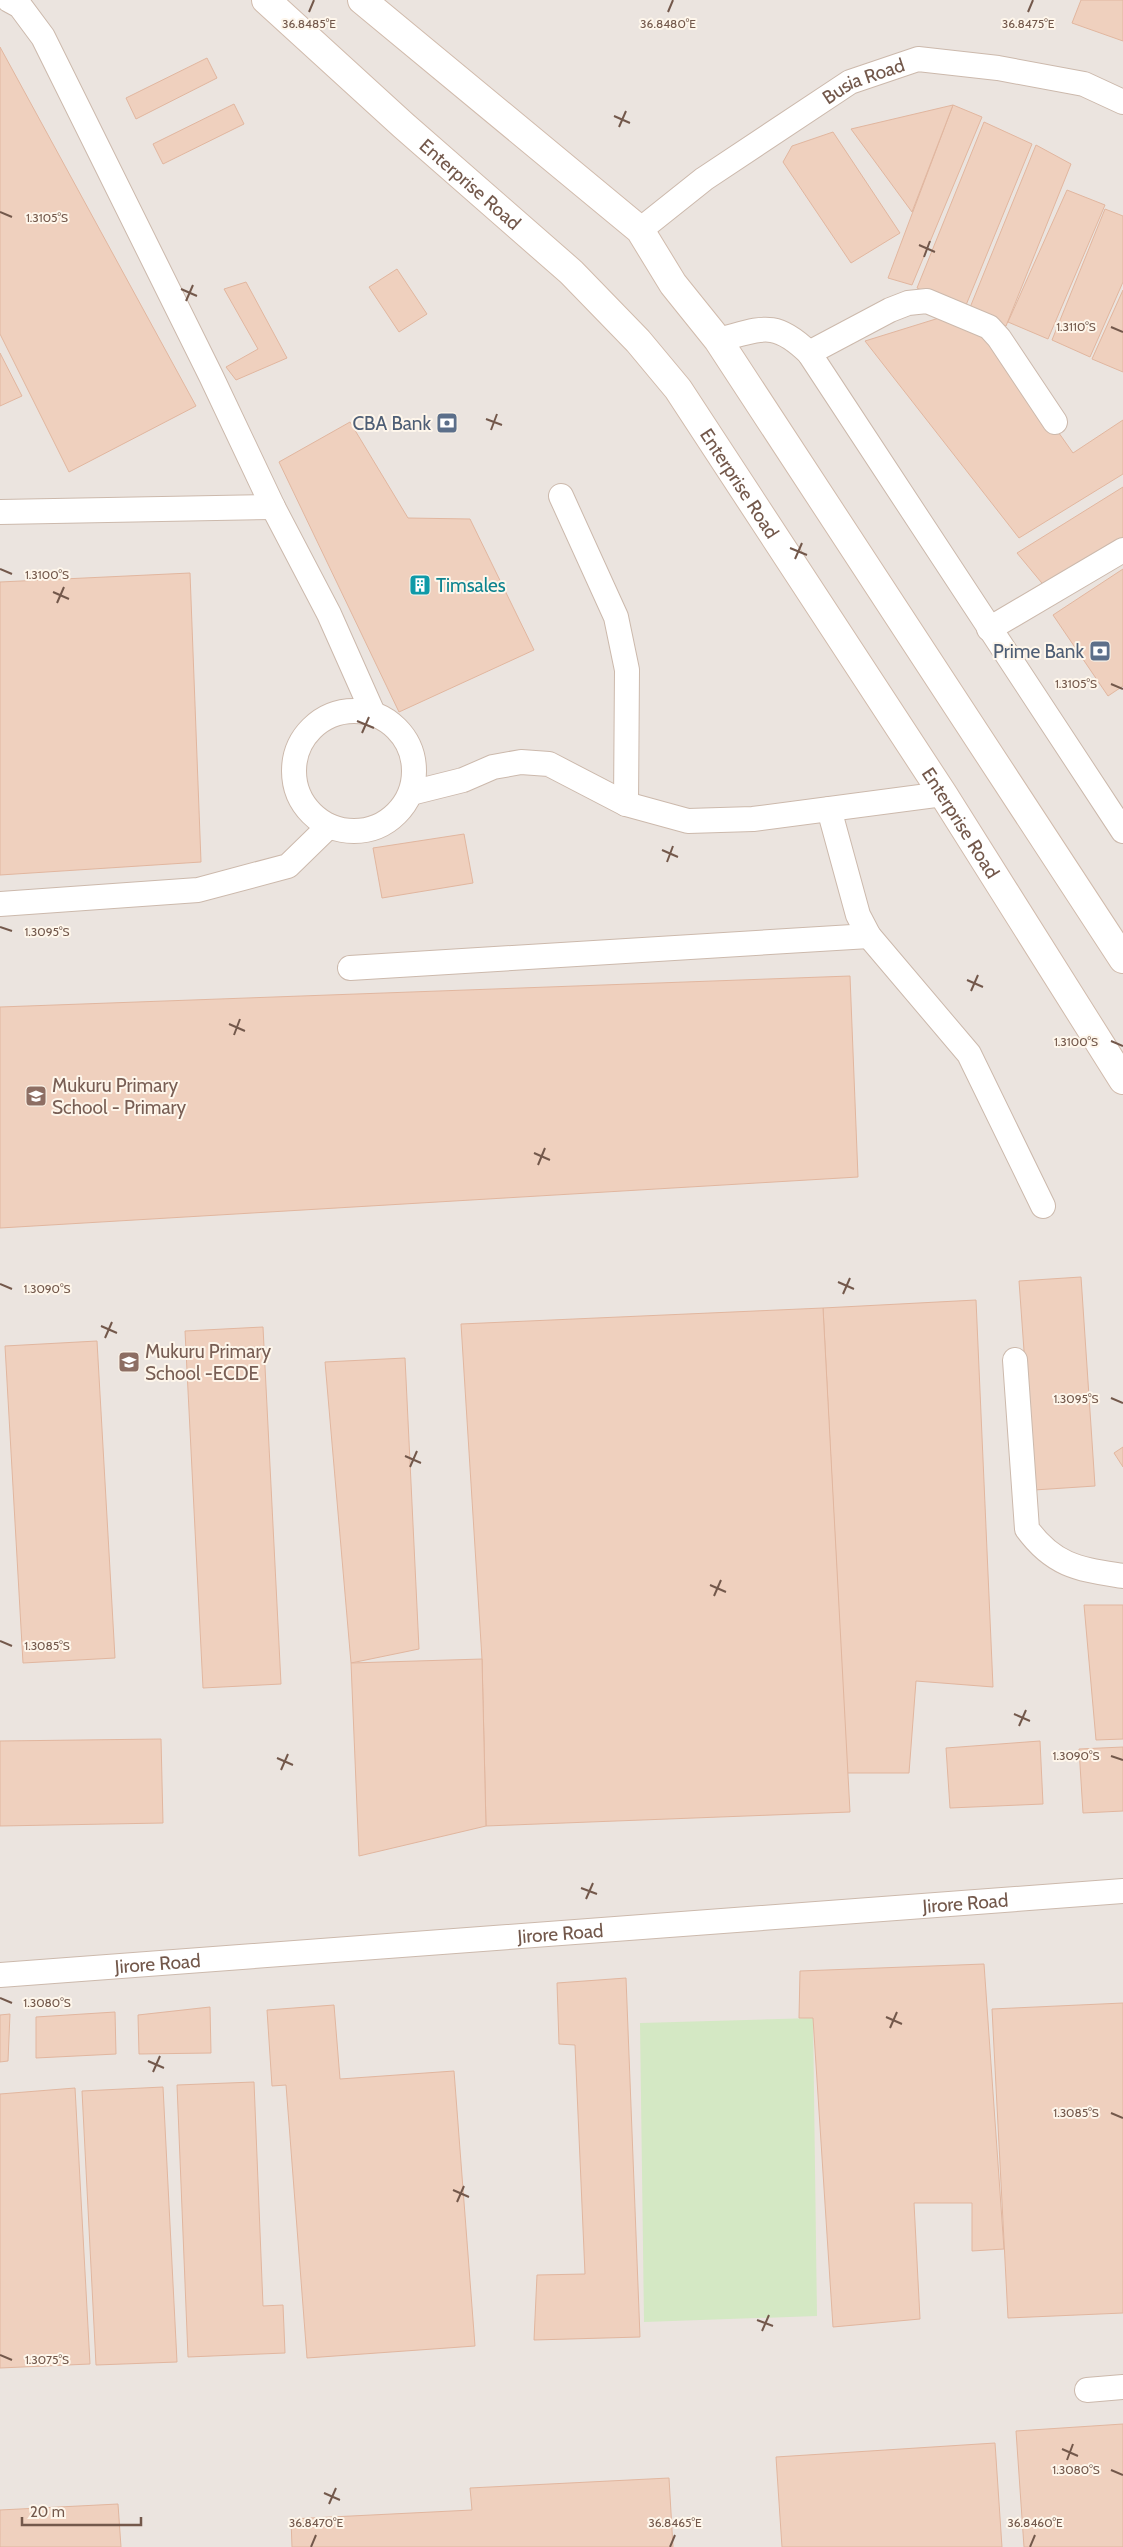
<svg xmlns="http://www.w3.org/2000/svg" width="1123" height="2547" font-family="Cabin,sans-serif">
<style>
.industrial{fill:#ebe4df}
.green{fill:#d4e8c4}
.building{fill:#efd0be;stroke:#e1b69f}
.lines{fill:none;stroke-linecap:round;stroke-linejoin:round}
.service-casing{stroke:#ccb9ac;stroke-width:26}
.secondary-casing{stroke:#d1bbac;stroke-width:30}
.service{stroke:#fff;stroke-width:24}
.secondary{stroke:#fff;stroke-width:28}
.ticks{fill:none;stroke:#73584b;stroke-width:2}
.labels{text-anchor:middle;stroke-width:4;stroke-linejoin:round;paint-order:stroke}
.street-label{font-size:19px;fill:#73584b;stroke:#fef6eb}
.service-label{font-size:19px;fill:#4e5e75;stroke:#fef6eb;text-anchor:end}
.culture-label{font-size:19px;fill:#0d838f;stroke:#fef6eb;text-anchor:start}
.education-label{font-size:19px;fill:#785e54;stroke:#fef6eb;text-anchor:start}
.ticks-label{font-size:12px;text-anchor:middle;fill:#73584b;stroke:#fef6eb;stroke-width:4;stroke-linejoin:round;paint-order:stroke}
</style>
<rect width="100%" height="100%" fill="#fbf2e5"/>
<rect class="industrial" x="0" y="0" width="1123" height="2547"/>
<path class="green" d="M813,2018L817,2316L644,2322L640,2023Z"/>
<g class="building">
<path d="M1081,0H1123V41L1072,23Z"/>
<path d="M0,47L196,406L69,472L0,334Z"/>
<path d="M207,58L217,78L136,119L126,98Z"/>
<path d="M234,104L244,124L163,164L153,144Z"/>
<path d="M953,105L982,117L912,285L888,278Z"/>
<path d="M953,105L912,212L851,129Z"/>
<path d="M984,122L1032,144L964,310L917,288Z"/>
<path d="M833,132L900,233L851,263L783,162L792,146Z"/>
<path d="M1036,145L1071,164L1006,326L969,310Z"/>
<path d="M1067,190L1105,205L1048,339L1008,322Z"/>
<path d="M1105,209L1123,216V282L1090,357L1052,340Z"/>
<path d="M397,269L427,314L399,332L369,287Z"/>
<path d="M246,282L287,358L236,380L226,367L258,349L224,289Z"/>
<path d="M1123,290V372L1092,359Z"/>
<path d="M939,318L987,331L1073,453L1123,420V474L1019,538L865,341Z"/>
<path d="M0,353L22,396L0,406Z"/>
<path d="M350,422L408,518L470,519L534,650L399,712L279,462Z"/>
<path d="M1123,487V541L1046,588L1017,553Z"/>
<path d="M1123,569V686L1108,696L1053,615Z"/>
<path d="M190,573L201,862L0,875V582Z"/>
<path d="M464,834L473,883L382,898L373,848Z"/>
<path d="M850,976L858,1177L0,1228V1007Z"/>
<path d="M1081,1277L1095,1486L1034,1490L1019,1281Z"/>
<path d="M976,1300L993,1687L916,1681L909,1773H847L823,1308Z"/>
<path d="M823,1308L850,1812L486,1826L482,1659L461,1324Z"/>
<path d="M263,1327L281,1684L203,1688L185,1331Z"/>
<path d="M97,1341L115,1658L23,1663L5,1346Z"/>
<path d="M405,1358L419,1649L351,1663L325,1362Z"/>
<path d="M1123,1447V1467L1114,1453Z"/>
<path d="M1084,1605H1123V1739L1096,1740Z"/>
<path d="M482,1659L486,1826L359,1856L351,1663Z"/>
<path d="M161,1739L163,1823L0,1826V1741Z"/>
<path d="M1040,1741L1043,1804L950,1808L946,1748Z"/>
<path d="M1123,1747V1811L1083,1813L1079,1749Z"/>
<path d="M984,1964L1004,2249L972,2251V2203H914L920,2319L833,2327L813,2018H799L800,1971Z"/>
<path d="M626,1978L640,2337L534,2340L537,2275L585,2274L575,2045L559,2044L557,1983Z"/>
<path d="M1123,2003V2313L1008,2318L992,2009Z"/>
<path d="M334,2005L340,2079L454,2071L475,2346L307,2358L286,2085L272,2086L267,2010Z"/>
<path d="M210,2007L211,2053L139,2054L138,2015Z"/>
<path d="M115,2012L116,2054L36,2058V2017Z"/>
<path d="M10,2014L8,2061L0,2062V2015Z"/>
<path d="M254,2082L263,2306L283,2305L285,2353L188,2357L177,2085Z"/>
<path d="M163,2087L177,2362L96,2365L82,2091Z"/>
<path d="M75,2088L90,2364L0,2368V2094Z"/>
<path d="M1123,2424V2547H1024L1016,2431Z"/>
<path d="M995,2443L1002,2547H782L776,2457Z"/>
<path d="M669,2478L673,2547H292L291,2519L472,2510L470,2488Z"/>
<path d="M118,2504L121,2547H0V2510Z"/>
</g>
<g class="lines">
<g class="service-casing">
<g id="service">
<path d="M9,0L20,6L43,37L211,376L273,507L329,614L373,713"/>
<path id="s1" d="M640,230L704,179L850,82L918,59L998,68L1084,84L1123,102"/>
<path d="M718,340C762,329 774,319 809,353L1123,831"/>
<path d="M809,353L890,310L908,303L927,301L989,327L999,338L1055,422"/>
<path d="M561,496L616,617L627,670L626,804"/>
<path d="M0,512L273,507"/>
<path d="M989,629L1123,550"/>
<circle cx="354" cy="771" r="60"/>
<path d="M411,793L463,780L493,767L521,762L549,764L626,804L688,821L753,819L943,794"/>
<path d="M829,809L858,915L869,936L969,1054L1043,1206"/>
<path d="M0,904L198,890L288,866L329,826"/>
<path d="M350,968L869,936"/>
<path d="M1015,1360L1027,1529C1055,1567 1080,1569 1123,1576"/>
<path id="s2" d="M0,1975L1123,1891"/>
<path d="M1087,2390L1123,2387"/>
</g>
</g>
<g class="secondary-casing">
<g id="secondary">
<path id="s3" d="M266,0L403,125L571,272L638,341L678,389L943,794L1123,1080"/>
<path d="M362,0L640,230L673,284L718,340L1123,959"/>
</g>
</g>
<use href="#service" class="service"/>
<use href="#secondary" class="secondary"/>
</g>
<path class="ticks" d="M309,12L314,0M668,12L673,0M1028,12L1033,0M614,116L630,123M619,127L626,111M0,212L12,217M919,245L935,252M924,257L930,241M181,289L197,296M186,301L193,285M1111,327L1123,332M486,419L502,425M491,430L497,414M790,548L807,555M795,559L802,543M0,569L12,574M53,592L69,599M57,603L64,587M1111,684L1123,689M357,721L374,728M362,733L369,717M662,850L678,857M667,862L673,846M0,927L12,931M967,980L983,987M971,991L978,975M229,1024L245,1031M234,1035L240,1019M1111,1041L1123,1046M534,1153L550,1160M538,1165L545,1148M838,1282L854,1289M0,1284L12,1289M843,1294L850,1278M101,1326L117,1333M105,1338L112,1322M1111,1398L1123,1403M405,1456L421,1463M410,1467L417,1451M710,1585L726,1592M714,1596L721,1580M0,1641L12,1646M1014,1714L1030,1721M1019,1726L1026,1710M1111,1756L1123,1760M277,1758L293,1765M281,1770L288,1754M581,1888L597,1894M586,1899L593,1883M0,1998L12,2003M886,2017L902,2024M890,2028L897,2012M148,2061L164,2068M153,2072L160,2056M1111,2113L1123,2118M453,2190L469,2197M457,2202L464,2186M757,2320L773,2326M762,2331L769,2315M0,2355L12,2360M1062,2449L1078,2456M1067,2460L1073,2444M1111,2470L1123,2475M324,2493L340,2500M329,2504L336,2488M311,2547L316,2535M670,2547L675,2535M1030,2547L1035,2535"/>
<defs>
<g id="bank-square" transform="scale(1.125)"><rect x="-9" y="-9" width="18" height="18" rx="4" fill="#5c6f8a" stroke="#fef6eb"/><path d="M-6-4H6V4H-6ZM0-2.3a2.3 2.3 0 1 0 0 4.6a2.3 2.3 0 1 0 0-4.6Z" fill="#fff"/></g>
<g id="building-square" transform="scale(1.125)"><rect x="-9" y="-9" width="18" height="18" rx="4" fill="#0f9aa8" stroke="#fef6eb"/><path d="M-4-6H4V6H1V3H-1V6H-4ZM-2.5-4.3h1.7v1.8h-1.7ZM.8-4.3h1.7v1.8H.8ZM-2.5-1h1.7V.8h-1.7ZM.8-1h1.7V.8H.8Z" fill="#fff"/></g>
<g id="school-square" transform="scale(1.125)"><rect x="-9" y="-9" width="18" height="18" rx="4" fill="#8d6e63" stroke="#fef6eb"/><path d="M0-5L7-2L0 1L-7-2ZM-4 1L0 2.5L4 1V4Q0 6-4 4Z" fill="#fff"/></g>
</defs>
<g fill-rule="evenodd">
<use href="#bank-square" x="447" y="423"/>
<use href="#building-square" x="420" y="585"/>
<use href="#bank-square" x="1100" y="651"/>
<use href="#school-square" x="36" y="1096"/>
<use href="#school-square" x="129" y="1362"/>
</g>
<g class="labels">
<g class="street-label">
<text dy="7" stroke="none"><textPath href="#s1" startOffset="270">Busia Road</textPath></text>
<text dy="7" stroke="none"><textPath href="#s3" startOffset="275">Enterprise Road</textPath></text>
<text dy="7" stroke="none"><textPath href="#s3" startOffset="680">Enterprise Road</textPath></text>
<text dy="7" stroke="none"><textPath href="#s3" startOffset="1085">Enterprise Road</textPath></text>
<text dy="7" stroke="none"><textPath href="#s2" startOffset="968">Jirore Road</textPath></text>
<text dy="7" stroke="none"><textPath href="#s2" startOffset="562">Jirore Road</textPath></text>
<text dy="7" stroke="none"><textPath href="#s2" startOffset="158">Jirore Road</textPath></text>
</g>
<g class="service-label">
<text x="431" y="430">CBA Bank</text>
<text x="1084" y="658">Prime Bank</text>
</g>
<g class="culture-label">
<text x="436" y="592">Timsales</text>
</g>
<g class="education-label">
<text x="52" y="1092">Mukuru Primary<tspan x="52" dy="22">School - Primary</tspan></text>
<text x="145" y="1358">Mukuru Primary<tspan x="145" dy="22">School -ECDE</tspan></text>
</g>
</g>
<g class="ticks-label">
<text x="309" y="28">36.8485°E</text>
<text x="668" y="28">36.8480°E</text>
<text x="1028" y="28">36.8475°E</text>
<text x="47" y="222">1.3105°S</text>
<text x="1076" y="331">1.3110°S</text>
<text x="47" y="579">1.3100°S</text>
<text x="1076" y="688">1.3105°S</text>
<text x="47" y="936">1.3095°S</text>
<text x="1076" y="1046">1.3100°S</text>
<text x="47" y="1293">1.3090°S</text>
<text x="1076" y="1403">1.3095°S</text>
<text x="47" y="1650">1.3085°S</text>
<text x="1076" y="1760">1.3090°S</text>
<text x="47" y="2007">1.3080°S</text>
<text x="1076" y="2117">1.3085°S</text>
<text x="47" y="2364">1.3075°S</text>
<text x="1076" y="2474">1.3080°S</text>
<text x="316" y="2527">36.8470°E</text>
<text x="675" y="2527">36.8465°E</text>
<text x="1035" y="2527">36.8460°E</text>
</g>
<path d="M22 2517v8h119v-8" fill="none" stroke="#73584b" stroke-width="2.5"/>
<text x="30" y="2517" font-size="15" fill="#73584b" stroke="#fef6eb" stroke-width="4" paint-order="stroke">20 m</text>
</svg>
